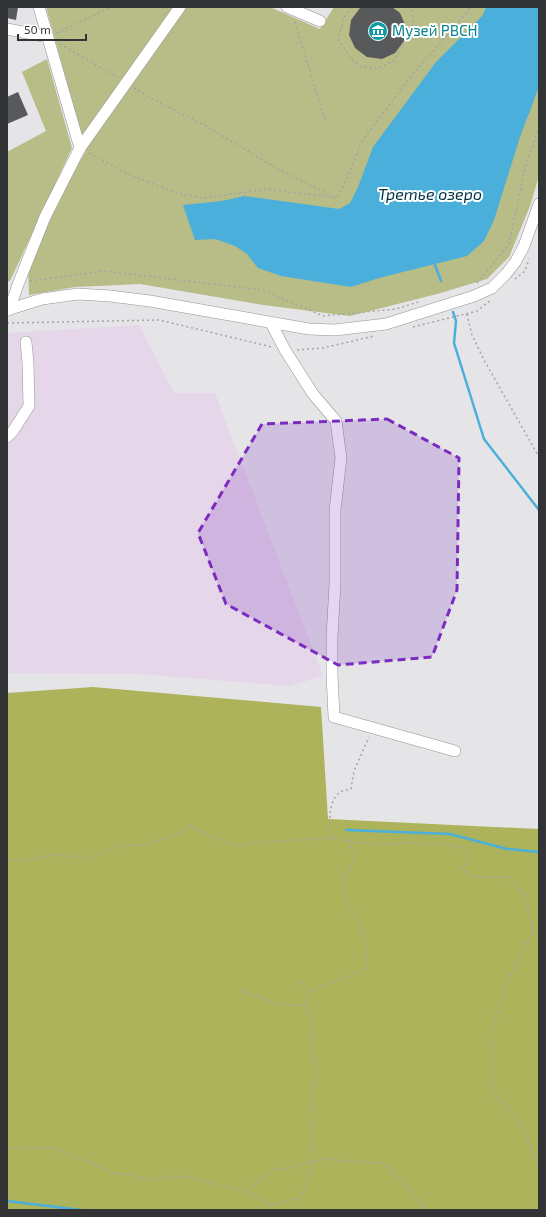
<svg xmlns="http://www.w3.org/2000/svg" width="546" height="1217" font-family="'Exo 2',sans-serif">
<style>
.industrial{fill:#e5d6e9}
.green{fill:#b8bc86}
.forest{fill:#adb35b}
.water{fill:#4bafdb}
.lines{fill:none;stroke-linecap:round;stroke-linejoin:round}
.stream{stroke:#4bafdb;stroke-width:2.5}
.building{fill:#58595b}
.minor-casing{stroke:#939496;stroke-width:12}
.path{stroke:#a3a4a6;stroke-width:1.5;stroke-dasharray:2 3;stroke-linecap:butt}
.minor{stroke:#fff;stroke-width:11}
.marked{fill:#7b2cbf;fill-opacity:0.2;stroke:#7b2cbf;stroke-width:3;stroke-dasharray:8 5;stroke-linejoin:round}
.labels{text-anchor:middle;stroke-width:4;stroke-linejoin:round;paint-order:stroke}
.culture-label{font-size:15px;fill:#0d838f;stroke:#fff;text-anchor:start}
.water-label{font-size:16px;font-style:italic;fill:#043244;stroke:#fff}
</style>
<rect width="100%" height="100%" fill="#e5e5e8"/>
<path class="industrial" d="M139,325L174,393H215L323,676L288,686L140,674L7,673V333Z"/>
<g class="green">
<path d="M46,7H270L320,29L334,7H539V176L530,206L509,257L487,279L437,294L350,316L263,305L140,284L75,287L29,295L28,267L72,174L86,151Z"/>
<path d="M47,59L72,148L10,281L7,282V152L46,131L22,72Z"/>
</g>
<path class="forest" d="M93,687L321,707L328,819L539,829V1210H7V693Z"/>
<path class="water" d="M486,7H539V87L520,137L494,220L484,241L467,256L379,278L351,287L281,276L258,268L247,254L235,246L215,239L195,240L183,205L222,201L244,196L339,209L350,203L358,187L373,147L436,62L483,15Z"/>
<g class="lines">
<g class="stream">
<path d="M435,265L441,281"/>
<path d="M453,312L456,321L454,343L484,439L539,510"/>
<path d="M346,830L450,834L507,849L539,852"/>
<path d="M7,1201L81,1210"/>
</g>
</g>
<g class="building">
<path d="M7,7H18L16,20L7,18Z"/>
<path d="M363,7H392L400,13L406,27L404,41L395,53L382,59L367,57L355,48L349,35L351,20L360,8Z"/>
<path d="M18,92L28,115L7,124V97Z"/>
</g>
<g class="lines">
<g class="minor-casing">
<g id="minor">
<path d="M287,7L320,21"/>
<path d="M7,29L48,37"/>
<path d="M80,148L180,7"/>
<path d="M7,310L42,299L78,294L110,296L150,301L309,329L335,330L386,324L474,296L492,288L506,274L516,261L524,246L539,204"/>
<path d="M9,310L19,282L45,217L80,148L39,7"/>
<path d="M271,323L285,350L313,394L336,421L341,458L335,510V584L332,637V674L334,717L455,751"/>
<path d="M7,437L13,431L29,406L28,363L26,342"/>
</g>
</g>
<g class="path">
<path d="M351,7C343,16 341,28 338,39L351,59L360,66L376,69L394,61L414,22L411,7"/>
<path d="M295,22L326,124"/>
<path d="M57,33L111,7"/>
<path d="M60,44L117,77"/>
<path d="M134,88L149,97L206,126L276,168L334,197"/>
<path d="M89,153L128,174L179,194L204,198L266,189L337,198L349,174L361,142L416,70L452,30L471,7"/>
<path d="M515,279L525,271L529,259"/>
<path d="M30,281L104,271L263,290L323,316L396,309L421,301"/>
<path d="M477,283L509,244L526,164L539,128"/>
<path d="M467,314L472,335L484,360L539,457"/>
<path d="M7,323L159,320L272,347"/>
<path d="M413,327L477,311L491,300"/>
<path d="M297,350L323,348L374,336"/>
<path d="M330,838C330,823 327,804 339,793C342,790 347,790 351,789L354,771L369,737"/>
<path d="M7,859L24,861L57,854L86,859L120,846L145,844L167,838L180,833L189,825L220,840L238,846L263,842L330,838L359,843L381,845L413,843L446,845L464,848L470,856L462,869L472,877H508L525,895L533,932L504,988L491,1036L494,1093L517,1119L539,1164"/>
<path d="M300,982L309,992"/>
<path d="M241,991L279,1004L306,1006"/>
<path d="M7,1148H55L71,1156L94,1164L113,1173L130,1175L151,1180L178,1176L191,1178L253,1194L271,1205L272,1210"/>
<path d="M245,1192L272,1170L294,1167L312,1161L313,1138L310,1110L312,1089L318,1076L313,1054L314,1031L306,1006L309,992C328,983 348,977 367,968V947L359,924L346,902L343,880L354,860L350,841"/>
<path d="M271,1205L300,1198L308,1182L312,1161L326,1159L385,1164L427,1210"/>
</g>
<use href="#minor" class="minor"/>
</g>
<path class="marked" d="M387,419L459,458L457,590L432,657L338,665L226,604L198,533L262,424Z"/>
<defs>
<g id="museum-disc" transform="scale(1)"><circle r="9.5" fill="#0f9aa8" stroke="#fff"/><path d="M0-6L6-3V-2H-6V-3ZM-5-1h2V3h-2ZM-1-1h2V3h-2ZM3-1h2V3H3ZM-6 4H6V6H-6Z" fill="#fff"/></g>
</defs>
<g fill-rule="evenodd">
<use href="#museum-disc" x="378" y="31"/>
</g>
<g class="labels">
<g class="culture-label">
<text x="392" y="36">Музей РВСН</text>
</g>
<g class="water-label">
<text x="430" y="200">Третье озеро</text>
</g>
</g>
<rect width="546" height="1217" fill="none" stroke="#323334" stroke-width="16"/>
<path d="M18 34v6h68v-6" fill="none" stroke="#323334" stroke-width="2"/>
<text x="24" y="34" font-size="12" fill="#323334" stroke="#ffffff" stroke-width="3" paint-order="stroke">50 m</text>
</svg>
